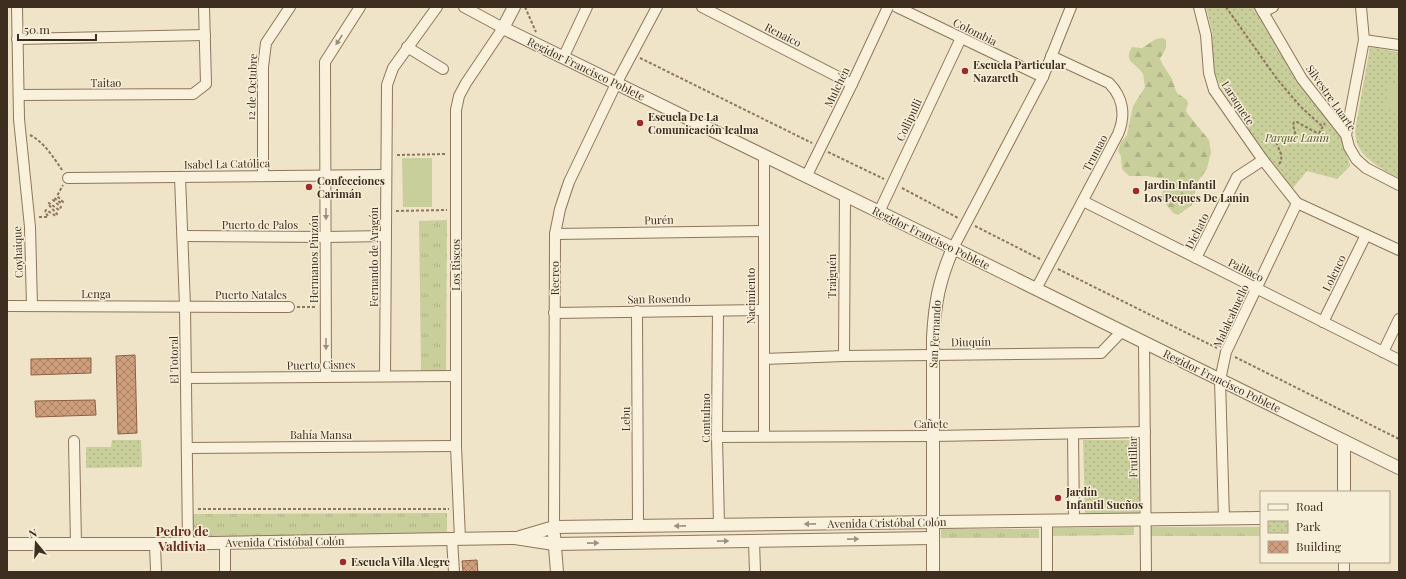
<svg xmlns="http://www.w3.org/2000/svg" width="1406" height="579" font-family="'Playfair Display',serif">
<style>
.grass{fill:url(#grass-tufts)}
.forest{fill:url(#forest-firs)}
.park{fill:url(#park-dots)}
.pitch{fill:#c9cf9b}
.building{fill:url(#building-cross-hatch);stroke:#8d5f41}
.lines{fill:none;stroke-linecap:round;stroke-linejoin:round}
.minor-casing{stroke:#8d765c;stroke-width:12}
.tertiary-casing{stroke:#8d765c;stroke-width:14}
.path{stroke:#8d765c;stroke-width:2;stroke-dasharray:3 2;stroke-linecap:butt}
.minor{stroke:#faf1dc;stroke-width:10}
.tertiary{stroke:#faf1dc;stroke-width:12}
.oneway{fill:#9c907e}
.poi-dot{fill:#9e2a2b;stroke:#f7eed8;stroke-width:1.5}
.labels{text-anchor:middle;stroke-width:3;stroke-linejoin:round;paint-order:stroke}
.street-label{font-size:11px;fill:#3d2e20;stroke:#f7eed8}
.poi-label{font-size:11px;font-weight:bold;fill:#3d2e20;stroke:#f7eed8;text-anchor:start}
.park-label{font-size:11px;font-style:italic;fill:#4d5a26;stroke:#f7eed8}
.quarter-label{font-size:13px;font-weight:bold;fill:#6b2e1e;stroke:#f7eed8}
</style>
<defs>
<pattern id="grass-tufts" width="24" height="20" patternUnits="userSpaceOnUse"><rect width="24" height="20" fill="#c9cf9b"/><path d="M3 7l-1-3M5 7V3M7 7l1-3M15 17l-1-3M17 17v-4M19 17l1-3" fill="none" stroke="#aeb285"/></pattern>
<pattern id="forest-firs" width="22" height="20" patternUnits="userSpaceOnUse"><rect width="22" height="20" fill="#c9cf9b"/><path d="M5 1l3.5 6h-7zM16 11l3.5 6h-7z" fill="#aeb285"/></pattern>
<pattern id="park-dots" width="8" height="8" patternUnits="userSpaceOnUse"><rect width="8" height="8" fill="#c9cf9b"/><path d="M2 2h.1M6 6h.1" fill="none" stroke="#aeb285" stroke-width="1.8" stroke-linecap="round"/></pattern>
<pattern id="building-cross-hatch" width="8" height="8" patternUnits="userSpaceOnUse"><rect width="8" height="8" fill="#cf9f7d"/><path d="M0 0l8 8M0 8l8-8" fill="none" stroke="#a98266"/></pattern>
</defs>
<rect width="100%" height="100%" fill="#f0e4c8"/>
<g class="grass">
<path d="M447,220L446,373L421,372L419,221Z"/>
<path d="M447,513V536L191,539L192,514Z"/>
<path d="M1134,527V535L1051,536V528Z"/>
<rect x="1146" y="527" width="115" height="9"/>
<rect x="941" y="529" width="98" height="9"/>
</g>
<path class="forest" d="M1163,38L1166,40V48L1160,59L1163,65L1172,79L1177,93L1187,100L1188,104L1186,110L1187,113L1209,140L1211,152L1207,169L1198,181L1192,205L1178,215L1173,213L1165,203L1160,200L1166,181L1165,179L1147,176H1129L1122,169L1121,156L1118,151L1121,142L1127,135L1133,106L1145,87C1144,83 1144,78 1143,74C1138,64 1122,62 1132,47L1142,48L1156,39Z"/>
<g class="park">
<path d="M1206,7H1256L1300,85L1342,137L1350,166L1337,179L1307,171L1293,188L1267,157L1222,90L1215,73L1213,62L1212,32Z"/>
<path d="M1370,47L1399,52V178C1387,172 1366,161 1360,149C1356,144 1356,137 1355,131Z"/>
<path d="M112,440H141L142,467L86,468V447H111Z"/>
<path d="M1083,440H1138L1139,513L1085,515Z"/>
</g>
<g class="pitch">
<path d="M1389,84L1399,86V111L1385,109Z"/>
<path d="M402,158H432V207H403Z"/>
</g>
<g class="building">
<path d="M135,355L137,433L118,434L116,356Z"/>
<path d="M91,358V373L31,375V359Z"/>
<path d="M95,400L96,415L36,417L35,401Z"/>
<path d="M477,560L478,572H463L462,561Z"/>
</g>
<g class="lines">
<g class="minor-casing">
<g id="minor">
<path d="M17,7L19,119L30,227L32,306"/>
<path d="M702,7L852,84"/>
<path d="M897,7L1043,77"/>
<path d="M1199,7L1206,35L1209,73L1214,90L1263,160L1297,203L1399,250"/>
<path d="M1260,7L1302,79L1346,135L1349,147L1356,159L1366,168L1399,185"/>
<path d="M1263,12L1273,7"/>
<path d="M17,39L205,35"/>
<path d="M1364,40L1399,45"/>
<path d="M407,47L443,69"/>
<path d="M563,58L587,7"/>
<path d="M19,95L193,94L206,84L204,7"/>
<path d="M1346,135L1364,40L1361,7"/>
<path d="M764,156V436"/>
<path d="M263,176V67L266,43L290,7"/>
<path d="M180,177L185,306L188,543"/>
<path d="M806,177L852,84L888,7"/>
<path d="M68,178L386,175"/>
<path d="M1083,201L1399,360"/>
<path d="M879,212L961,38"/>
<path d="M555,234L763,231"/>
<path d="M183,236L326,237L386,236"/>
<path d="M953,248L1043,77L1071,7"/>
<path d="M1196,258L1237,177L1263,160"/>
<path d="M1036,289L1118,134C1126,115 1123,97 1109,83L1051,56"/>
<path d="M7,306L289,307"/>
<path d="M637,311L638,526"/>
<path d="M718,311L717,437L719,525"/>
<path d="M554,313L763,310"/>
<path d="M1323,322L1366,235"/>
<path d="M1144,342L1146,572"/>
<path d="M1383,352L1399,319"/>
<path d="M844,356L845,195"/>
<path d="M764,359L844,356L1101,353L1122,331"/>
<path d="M385,376L387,85L393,68L437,7"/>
<path d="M326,377L325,62L360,7"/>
<path d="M186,378L456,376"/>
<path d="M1073,434L1074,521"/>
<path d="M717,437L932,436L1145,432"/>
<path d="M74,441L76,544"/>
<path d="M187,448L456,446"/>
<path d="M1224,519L1220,380L1226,352L1297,203"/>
<path d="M554,527L555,234L560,209L569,182L616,84L657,7"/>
<path d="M452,539L454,572"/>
<path d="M460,539L456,446V110L459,96L466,83L503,28L464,7"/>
<path d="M754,541L755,572"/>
<path d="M225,543V572"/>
<path d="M155,544L156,572"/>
<path d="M1047,572V521"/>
<path d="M1344,572V562"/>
</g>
</g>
<g class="tertiary-casing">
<g id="tertiary">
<path d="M514,7L503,28L953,248L1399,468"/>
<path d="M1344,441V492"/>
<path d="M554,535L557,572"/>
<path d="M520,537L554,527L1261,518"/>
<path d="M7,544H155L515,538L554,544L933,538"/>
<path d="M933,572V337C935,302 939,281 953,248"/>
</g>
</g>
<g class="path">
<path d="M525,7L536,32"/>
<path d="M1226,7L1277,79L1300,106L1323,127"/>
<path d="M640,58L812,143"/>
<path d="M30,135C44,142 54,158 62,170"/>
<path d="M828,152L884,179"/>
<path d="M397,155L446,154"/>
<path d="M1279,164C1285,157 1278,148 1275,140L1277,138L1295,141L1297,140L1293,125L1294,122H1297L1315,132L1319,133L1325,123"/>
<path d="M902,188L958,218"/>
<path d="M396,211L447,210"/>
<path d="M39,217H48V216L45,212L46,210L56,216L57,214L48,204L49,203L59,210L61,207L53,200L54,198L61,203L63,202L57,196L63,185"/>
<path d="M975,226L1040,259"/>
<path d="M1058,269L1217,348"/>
<path d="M297,307H317"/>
<path d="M1235,357L1399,439"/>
<path d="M198,509H449"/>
</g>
<use href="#minor" class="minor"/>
<use href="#tertiary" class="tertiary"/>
</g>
<defs><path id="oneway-solid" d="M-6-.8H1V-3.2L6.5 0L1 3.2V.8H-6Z"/></defs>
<g class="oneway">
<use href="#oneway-solid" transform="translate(339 40) rotate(123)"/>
<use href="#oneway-solid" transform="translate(326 214) rotate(90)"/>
<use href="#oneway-solid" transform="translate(326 344) rotate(90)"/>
<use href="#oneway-solid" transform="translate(810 524) rotate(179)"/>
<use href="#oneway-solid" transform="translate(680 526) rotate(179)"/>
<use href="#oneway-solid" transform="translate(853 539) rotate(-1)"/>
<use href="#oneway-solid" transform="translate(723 541) rotate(-1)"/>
<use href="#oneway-solid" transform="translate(593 543) rotate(-1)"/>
</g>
<g class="poi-dot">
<circle cx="965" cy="71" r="4"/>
<circle cx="640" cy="123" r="4"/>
<circle cx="309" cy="187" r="4"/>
<circle cx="1136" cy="191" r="4"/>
<circle cx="1058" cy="498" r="4"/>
<circle cx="343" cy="562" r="4"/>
</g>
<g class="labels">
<g class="street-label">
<text transform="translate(975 32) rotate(26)" y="4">Colombia</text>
<text transform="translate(783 35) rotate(27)" y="4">Renaico</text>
<text transform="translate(586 69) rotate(26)" y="4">Regidor Francisco Poblete</text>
<text x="106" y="87">Taitao</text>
<text transform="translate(252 87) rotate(-88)" y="4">12 de Octubre</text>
<text transform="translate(837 87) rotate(-64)" y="4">Mulchén</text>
<text transform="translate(1331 98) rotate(55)" y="4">Silvestre Luarte</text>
<text transform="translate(1238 103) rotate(57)" y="4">Laraquete</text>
<text transform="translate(909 120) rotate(-65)" y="4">Collipulli</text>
<text transform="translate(1095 153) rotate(-62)" y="4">Trumao</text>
<text transform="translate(227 164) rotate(-1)" y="4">Isabel La Católica</text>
<text transform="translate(659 220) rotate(-1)" y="4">Purén</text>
<text x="260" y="229">Puerto de Palos</text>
<text transform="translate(1197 231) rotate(-63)" y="4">Dichato</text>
<text transform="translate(931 238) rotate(26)" y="4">Regidor Francisco Poblete</text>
<text transform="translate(18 252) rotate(-92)" y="4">Coyhaique</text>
<text transform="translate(374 257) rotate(-90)" y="4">Fernando de Aragón</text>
<text transform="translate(314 259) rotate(-90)" y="4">Hermanos Pinzón</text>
<text transform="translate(456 265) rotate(-90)" y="4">Los Riscos</text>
<text transform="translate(1246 270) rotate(27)" y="4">Paillaco</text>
<text transform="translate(1334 273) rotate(-64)" y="4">Lolenco</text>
<text transform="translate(832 276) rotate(-90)" y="4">Traiguén</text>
<text transform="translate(555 278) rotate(-90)" y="4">Recreo</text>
<text x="96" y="298">Lenga</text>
<text x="251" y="299">Puerto Natales</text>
<text transform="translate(751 296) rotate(-90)" y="4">Nacimiento</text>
<text transform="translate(659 299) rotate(-1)" y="4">San Rosendo</text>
<text transform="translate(1231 316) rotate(-65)" y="4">Malalcahuello</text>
<text transform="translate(935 334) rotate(-87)" y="4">San Fernando</text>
<text transform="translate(971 342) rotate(-1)" y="4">Diuquín</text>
<text transform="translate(174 360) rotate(-91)" y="4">El Totoral</text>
<text transform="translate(321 365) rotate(-1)" y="4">Puerto Cisnes</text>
<text transform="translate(1222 381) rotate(26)" y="4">Regidor Francisco Poblete</text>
<text transform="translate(706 418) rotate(-90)" y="4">Contulmo</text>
<text transform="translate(626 419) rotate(-90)" y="4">Lebu</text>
<text x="931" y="428">Cañete</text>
<text x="321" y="439">Bahía Mansa</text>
<text transform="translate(1133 457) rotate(-91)" y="4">Frutillar</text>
<text transform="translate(887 523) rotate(-1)" y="4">Avenida Cristóbal Colón</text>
<text transform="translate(285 542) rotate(-1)" y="4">Avenida Cristóbal Colón</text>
</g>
<g class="poi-label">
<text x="973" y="69">Escuela Particular<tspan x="973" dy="13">Nazareth</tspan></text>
<text x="648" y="121">Escuela De La<tspan x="648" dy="13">Comunicación Icalma</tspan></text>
<text x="317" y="185">Confecciones<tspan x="317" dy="13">Carimán</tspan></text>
<text x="1144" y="189">Jardin Infantil<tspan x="1144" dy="13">Los Peques De Lanin</tspan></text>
<text x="1066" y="496">Jardín<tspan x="1066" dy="13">Infantil Sueños</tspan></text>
<text x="351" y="566">Escuela Villa Alegre</text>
</g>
<g class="park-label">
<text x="1297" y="142">Parque Lanín</text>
</g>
<g class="quarter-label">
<text x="182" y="536">Pedro de<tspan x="182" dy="15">Valdivia</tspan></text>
</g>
</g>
<rect width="1406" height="579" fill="none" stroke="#3d2e20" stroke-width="16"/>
<rect x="1260" y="491" width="130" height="72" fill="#f7eed8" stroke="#ada18e"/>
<rect x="1268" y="504" width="20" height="6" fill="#faf1dc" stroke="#ada18e"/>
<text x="1296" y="511" font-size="12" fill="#3d2e20">Road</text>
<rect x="1268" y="521" width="20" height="12" fill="url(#park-dots)" stroke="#ada18e"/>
<text x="1296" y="531" font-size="12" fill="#3d2e20">Park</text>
<rect x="1268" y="541" width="20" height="12" fill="url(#building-cross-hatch)" stroke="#ada18e"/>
<text x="1296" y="551" font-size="12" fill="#3d2e20">Building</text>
<g transform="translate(36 543) rotate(342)" stroke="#f7eed8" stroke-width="3" paint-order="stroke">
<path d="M0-3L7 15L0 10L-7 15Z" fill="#3d2e20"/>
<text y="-6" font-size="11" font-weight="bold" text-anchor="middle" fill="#3d2e20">N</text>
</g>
<path d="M18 34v6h78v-6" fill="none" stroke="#3d2e20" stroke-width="2"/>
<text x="24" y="34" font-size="12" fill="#3d2e20" stroke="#f7eed8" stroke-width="3" paint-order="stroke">50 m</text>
</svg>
